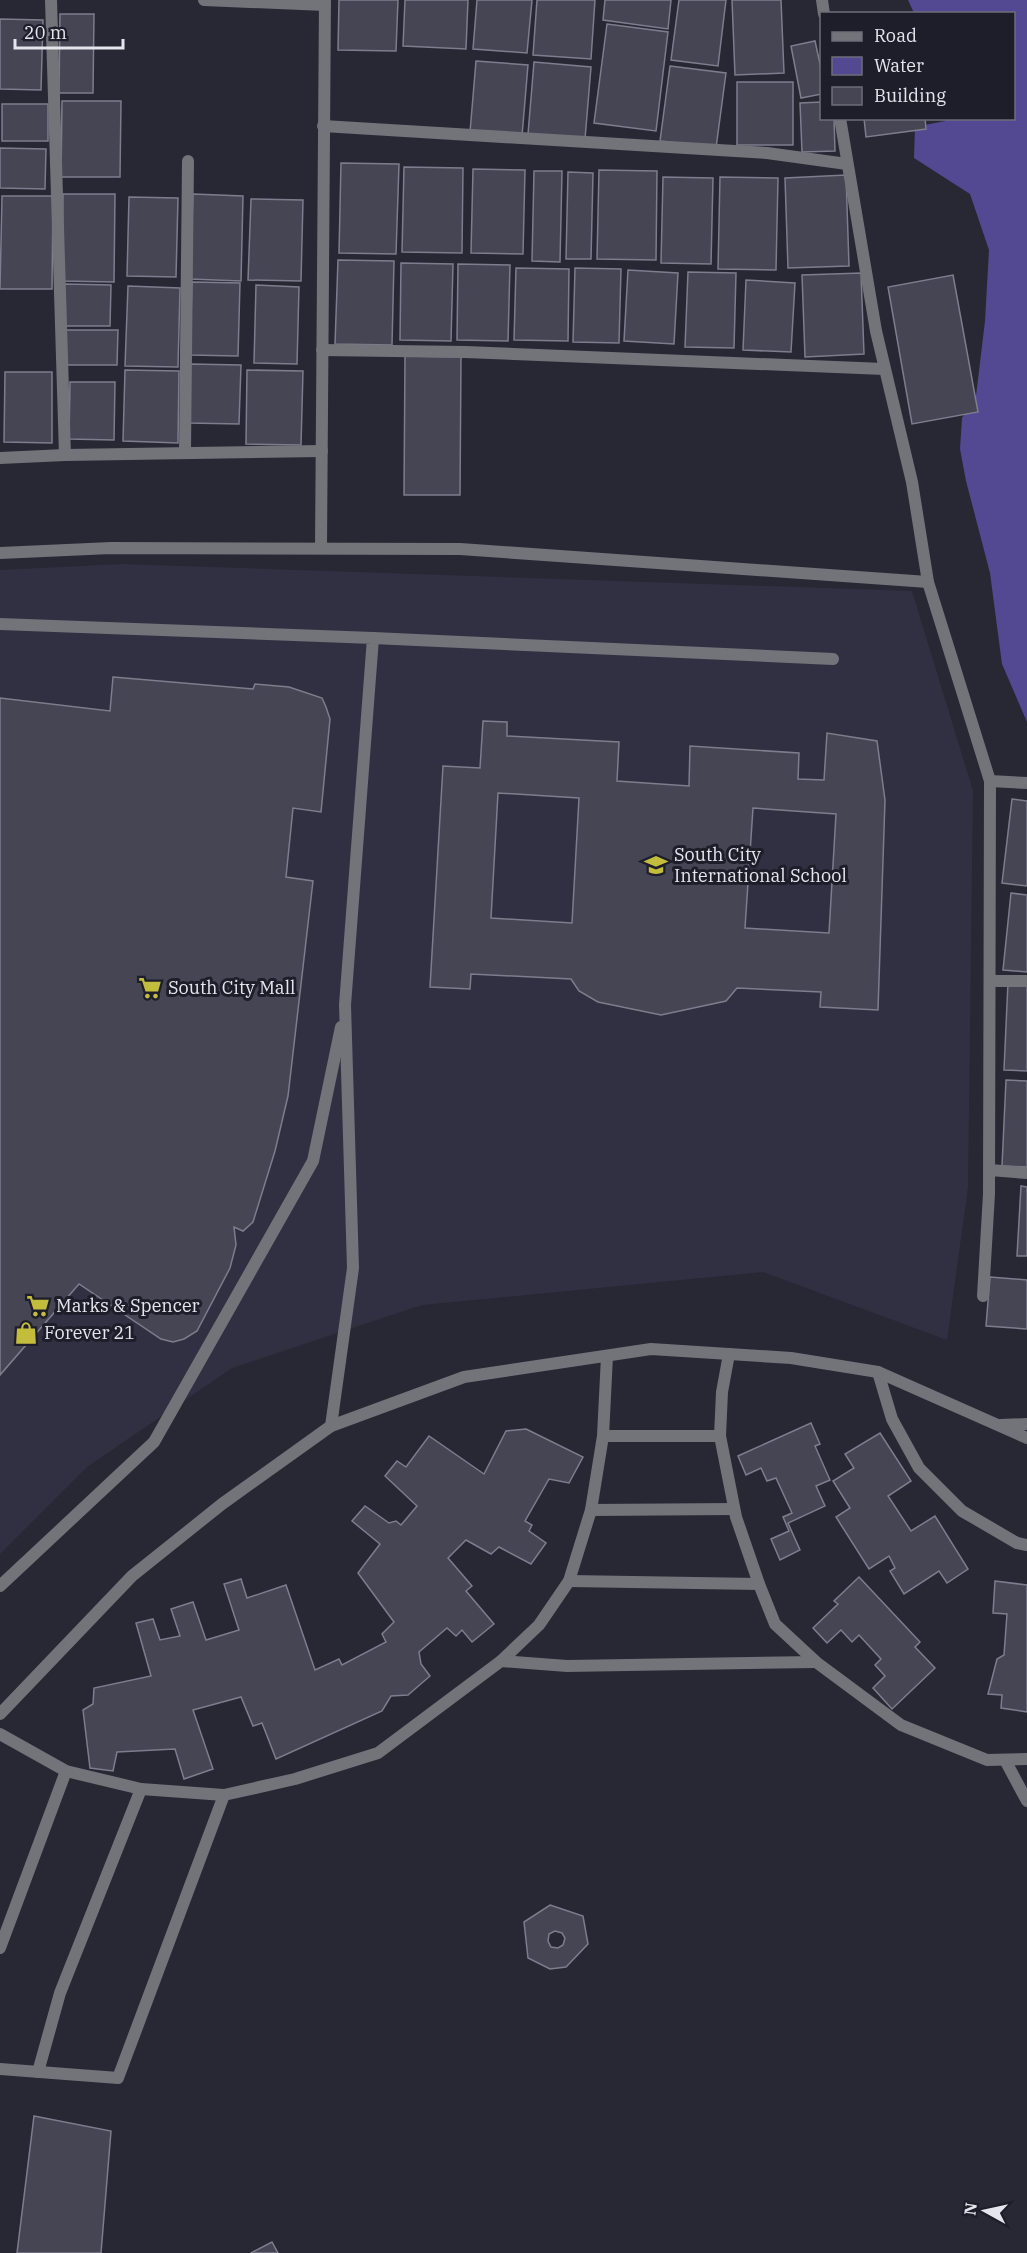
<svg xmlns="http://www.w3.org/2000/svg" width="1027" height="2253" font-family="'IBM Plex Serif',serif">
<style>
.built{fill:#313043}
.water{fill:#524992}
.building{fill:#454554;stroke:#7d7d8d;stroke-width:1.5;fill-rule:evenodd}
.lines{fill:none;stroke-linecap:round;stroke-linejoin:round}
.lane{stroke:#73737a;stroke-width:12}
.street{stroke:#73737a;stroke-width:12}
.labels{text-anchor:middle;stroke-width:6;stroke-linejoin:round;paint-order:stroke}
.poi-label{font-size:18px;fill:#e5e5ee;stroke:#1e1d2a;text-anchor:start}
</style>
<rect width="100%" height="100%" fill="#282734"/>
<path class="built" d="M122,564L912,591L973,791L968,1187L947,1340L763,1272L422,1305L232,1368L87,1467L0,1554V570Z"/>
<path class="water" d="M908,0H1027V722L1002,664L990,573L966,481L960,449L962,418L976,396L985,321L989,250L970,194L914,158L915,127L945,121L946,119L1014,118V14L914,13Z"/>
<g class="building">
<path d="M339,0H398L396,51L338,50Z"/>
<path d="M405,0H468L466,49L403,46Z"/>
<path d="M477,0H532L527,53L473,49Z"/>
<path d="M537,0H595L591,59L533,55Z"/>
<path d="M605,0H671L668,29L603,20Z"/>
<path d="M679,0H726L718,66L671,60Z"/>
<path d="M732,0H781L784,73L735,75Z"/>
<path d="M60,14H94L93,93H59Z"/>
<path d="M0,19L43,20L41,90L0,89Z"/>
<path d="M607,24L668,32L656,131L594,123Z"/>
<path d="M815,41L822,73V94L801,98L791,46Z"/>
<path d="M476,61L528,65L522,136L470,132Z"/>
<path d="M534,62L591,67L585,139L528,134Z"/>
<path d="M670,66L726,73L716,148L660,141Z"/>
<rect x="737" y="82" width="56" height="63"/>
<path d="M62,101H121L120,177H61Z"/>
<path d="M822,102V118H834L835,151L802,152L800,103Z"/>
<rect x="2" y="104" width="46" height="37"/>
<path d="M864,118H925L926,129L866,137Z"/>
<path d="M0,148L46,149L45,189L0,188Z"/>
<path d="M341,163L399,164L396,254L339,253Z"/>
<path d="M404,167L463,168L462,253L402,252Z"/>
<path d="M473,169L525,170L523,254L471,253Z"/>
<path d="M599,170L657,171L656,260L597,259Z"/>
<path d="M534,171H562L560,262L532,261Z"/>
<path d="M568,172L593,173L591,259H566Z"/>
<path d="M846,175L849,266L788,268L785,178Z"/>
<path d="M663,177L713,178L711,264L661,263Z"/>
<path d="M720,177L778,178L776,270L718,269Z"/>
<path d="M63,194H115L114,282L62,281Z"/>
<path d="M193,194L243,196L241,281L190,279Z"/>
<path d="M2,196H53L52,289H0Z"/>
<path d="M129,197L178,198L176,277L127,276Z"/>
<path d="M251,199L303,200L301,281L248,280Z"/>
<path d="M338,260L394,261L392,345L335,344Z"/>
<path d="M401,263L453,264L451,341L400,340Z"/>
<path d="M458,264L510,265L508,341L457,340Z"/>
<path d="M516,268L569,269L568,341L514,340Z"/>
<path d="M575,268L621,269L619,343L573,342Z"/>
<path d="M628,270L678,273L674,344L624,341Z"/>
<path d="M688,272L736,273L734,348L685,347Z"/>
<path d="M861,273L864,354L805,357L802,275Z"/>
<path d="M953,275L978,412L912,424L888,287Z"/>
<path d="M746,280L795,283L791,352L743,350Z"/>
<path d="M192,282L240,283L238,356L190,355Z"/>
<path d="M64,284L111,285L110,326H64Z"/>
<path d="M256,285L299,287L297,364L254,363Z"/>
<path d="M128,286L180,288L178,367L125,366Z"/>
<path d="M65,330H118L117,365H64Z"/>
<path d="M405,356L461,357L460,495H404Z"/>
<path d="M190,364L241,365L239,424L189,423Z"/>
<path d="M125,370L179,371L178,443L123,441Z"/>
<path d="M247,370L303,371L301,445L246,444Z"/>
<path d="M5,372H52V443L4,442Z"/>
<path d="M70,382H115L114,440L69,439Z"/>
<path d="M113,677L253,689L255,684L289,687L322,698L326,707L330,719L321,812L293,808L286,877L313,881L288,1096L275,1151L253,1222L243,1231L234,1227L236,1245L230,1268L197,1331L184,1339L173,1342L161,1339L79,1284L0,1375V698L110,711Z"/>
<path d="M483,721L507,722V736L619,742L617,781L689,786L690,746L799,753L798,779L824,780L827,733L877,741L885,800L878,1010L820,1007L821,992L737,988L726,1001L661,1015L598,1002L579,991L571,979L471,974L470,989L430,987L443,766L480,768ZM498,793L579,798L572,923L491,918ZM753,808L836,814L829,933L745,928Z"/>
<path d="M1012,799L1027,801V886L1002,883Z"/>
<path d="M1011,893L1027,895V972L1003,970Z"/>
<path d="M1008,982L1027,983V1071L1004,1070Z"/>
<path d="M1006,1080L1027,1081V1167L1002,1166Z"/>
<path d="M1021,1186L1027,1187V1256H1017Z"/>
<path d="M990,1277L1027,1280V1329L986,1326Z"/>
<path d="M811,1423L820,1444L815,1446L830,1480L816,1486L825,1506L788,1523L800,1550L780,1560L771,1539L789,1531L783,1517L792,1513L776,1478L767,1481L761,1468L746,1475L738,1456Z"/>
<path d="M526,1429L583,1457L569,1483L549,1479L525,1521L532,1525L529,1531L546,1543L531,1564L499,1547L491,1554L466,1540L448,1558L472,1586L466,1591L494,1624L472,1642L462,1630L456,1636L447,1628L419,1652L421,1664L430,1676L408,1695L391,1696L382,1711L276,1759L262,1723L253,1726L241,1697L193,1710L213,1769L184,1779L175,1749L117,1752L113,1771L90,1768L83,1710L93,1704L94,1688L151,1676L136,1623L153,1619L160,1640L180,1636L171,1609L193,1602L206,1640L239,1630L224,1584L241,1579L247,1598L286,1585L315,1670L339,1659L342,1665L386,1642L382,1634L394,1622L358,1573L380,1544L352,1521L365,1506L389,1523L396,1521L401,1525L417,1506L385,1476L397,1461L406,1467L429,1436L484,1474L506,1431Z"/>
<path d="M880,1433L911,1481L888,1496L911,1531L935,1516L968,1569L947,1583L939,1571L904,1594L890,1571L895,1568L889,1556L869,1569L836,1517L850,1508L833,1481L854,1468L845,1454Z"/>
<path d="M859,1577L920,1642L915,1647L935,1668L892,1709L873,1688L885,1676L875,1665L881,1659L859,1635L852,1642L841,1630L827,1643L813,1628L838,1604L834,1601Z"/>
<path d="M995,1581L1027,1585V1712L1001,1708L1002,1695L988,1694L997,1659L1004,1655L1007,1614L993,1613Z"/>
<path d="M550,1905L583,1916L588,1944L566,1967L550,1969L528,1958L524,1922ZM555,1931L562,1933L565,1938L563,1945L558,1948L551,1947L548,1941L549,1934Z"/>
<path d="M34,2116L111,2131L101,2253H17Z"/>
<path d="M272,2242L278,2253H251Z"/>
</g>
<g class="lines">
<g class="lane">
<path d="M0,624L373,638L345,1005L353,1268L331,1426"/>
<path d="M373,638L833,659"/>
<path d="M729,1354L722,1392L720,1436L736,1517L759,1584L775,1624L816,1662L901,1725L987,1760L1027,1759"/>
<path d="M878,1372L892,1419L919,1468L962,1511L1017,1543L1027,1545"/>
<path d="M1001,1425L1027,1424"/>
<path d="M603,1436H720"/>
<path d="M591,1510L734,1509"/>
<path d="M569,1581L759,1584"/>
<path d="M0,1586L154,1442L313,1161L341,1027"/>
<path d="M501,1661L539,1625L569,1581L591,1510L603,1436L607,1356"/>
<path d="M0,1714L132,1576L222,1504L331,1426L464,1377L651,1349L791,1358L878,1372L1027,1438"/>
<path d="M0,1734L66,1771L141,1789L224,1795L295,1779L378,1753L501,1661L567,1666L816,1662"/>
<path d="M1005,1760L1027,1801"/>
<path d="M0,1948L66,1771"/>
<path d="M0,2069L118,2078L224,1795"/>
<path d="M38,2072L60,1993L141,1789"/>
</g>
<g class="street">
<path d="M51,0L65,455"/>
<path d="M204,0L325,5"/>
<path d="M822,0L824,14"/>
<path d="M840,118L876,331L912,482L928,582L990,781L989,1194L983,1296"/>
<path d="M323,126L767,153L847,164"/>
<path d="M322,350L465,352L884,369"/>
<path d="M185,452L188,161"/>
<path d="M0,458L65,455L322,451"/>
<path d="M321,548L325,0"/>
<path d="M0,553L111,548L460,549L928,582"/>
<path d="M990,781L1027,783"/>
<path d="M991,981H1027"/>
<path d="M990,1170L1027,1173"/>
</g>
</g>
<defs>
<g id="school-bare" transform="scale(1.8)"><path d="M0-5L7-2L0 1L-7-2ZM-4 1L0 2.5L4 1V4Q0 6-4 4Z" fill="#c3bd3e" stroke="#1e1d2a" stroke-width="2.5" paint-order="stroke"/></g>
<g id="supermarket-bare" transform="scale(1.8)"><path d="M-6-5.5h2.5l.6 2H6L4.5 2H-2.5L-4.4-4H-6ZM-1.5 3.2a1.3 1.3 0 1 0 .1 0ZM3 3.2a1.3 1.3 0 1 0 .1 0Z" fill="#c3bd3e" stroke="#1e1d2a" stroke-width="2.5" paint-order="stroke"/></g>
<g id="shop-bare" transform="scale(1.8)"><path d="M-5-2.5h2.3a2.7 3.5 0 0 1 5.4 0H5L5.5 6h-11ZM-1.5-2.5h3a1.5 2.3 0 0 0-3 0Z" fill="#c3bd3e" stroke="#1e1d2a" stroke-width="2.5" paint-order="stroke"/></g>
</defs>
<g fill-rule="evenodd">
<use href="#school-bare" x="656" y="865"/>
<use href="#supermarket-bare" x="150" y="988"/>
<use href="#supermarket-bare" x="38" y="1306"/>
<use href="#shop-bare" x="26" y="1333"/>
</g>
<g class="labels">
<g class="poi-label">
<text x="674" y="861">South City<tspan x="674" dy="21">International School</tspan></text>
<text x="168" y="994">South City Mall</text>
<text x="56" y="1312">Marks &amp; Spencer</text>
<text x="44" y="1339">Forever 21</text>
</g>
</g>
<rect x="820" y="12" width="195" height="108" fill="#1e1d2a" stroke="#6e6d78" stroke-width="1.5"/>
<rect x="832" y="32" width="30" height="9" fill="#73737a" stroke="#6e6d78" stroke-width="1.5"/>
<text x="874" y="42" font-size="18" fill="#e5e5ee">Road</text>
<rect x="832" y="57" width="30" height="18" fill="#524992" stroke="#6e6d78" stroke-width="1.5"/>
<text x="874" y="72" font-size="18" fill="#e5e5ee">Water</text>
<rect x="832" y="87" width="30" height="18" fill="#454554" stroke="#6e6d78" stroke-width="1.5"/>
<text x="874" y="102" font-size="18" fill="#e5e5ee">Building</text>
<g transform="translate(985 2211) rotate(278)" stroke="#1e1d2a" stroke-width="4.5" paint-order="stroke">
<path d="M0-4.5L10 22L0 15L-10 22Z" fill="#e5e5ee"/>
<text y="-9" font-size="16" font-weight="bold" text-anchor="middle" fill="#e5e5ee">N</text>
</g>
<path d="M15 39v9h108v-9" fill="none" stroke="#e5e5ee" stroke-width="3"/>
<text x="24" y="39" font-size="18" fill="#e5e5ee" stroke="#1e1d2a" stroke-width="4.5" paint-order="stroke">20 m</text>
</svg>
